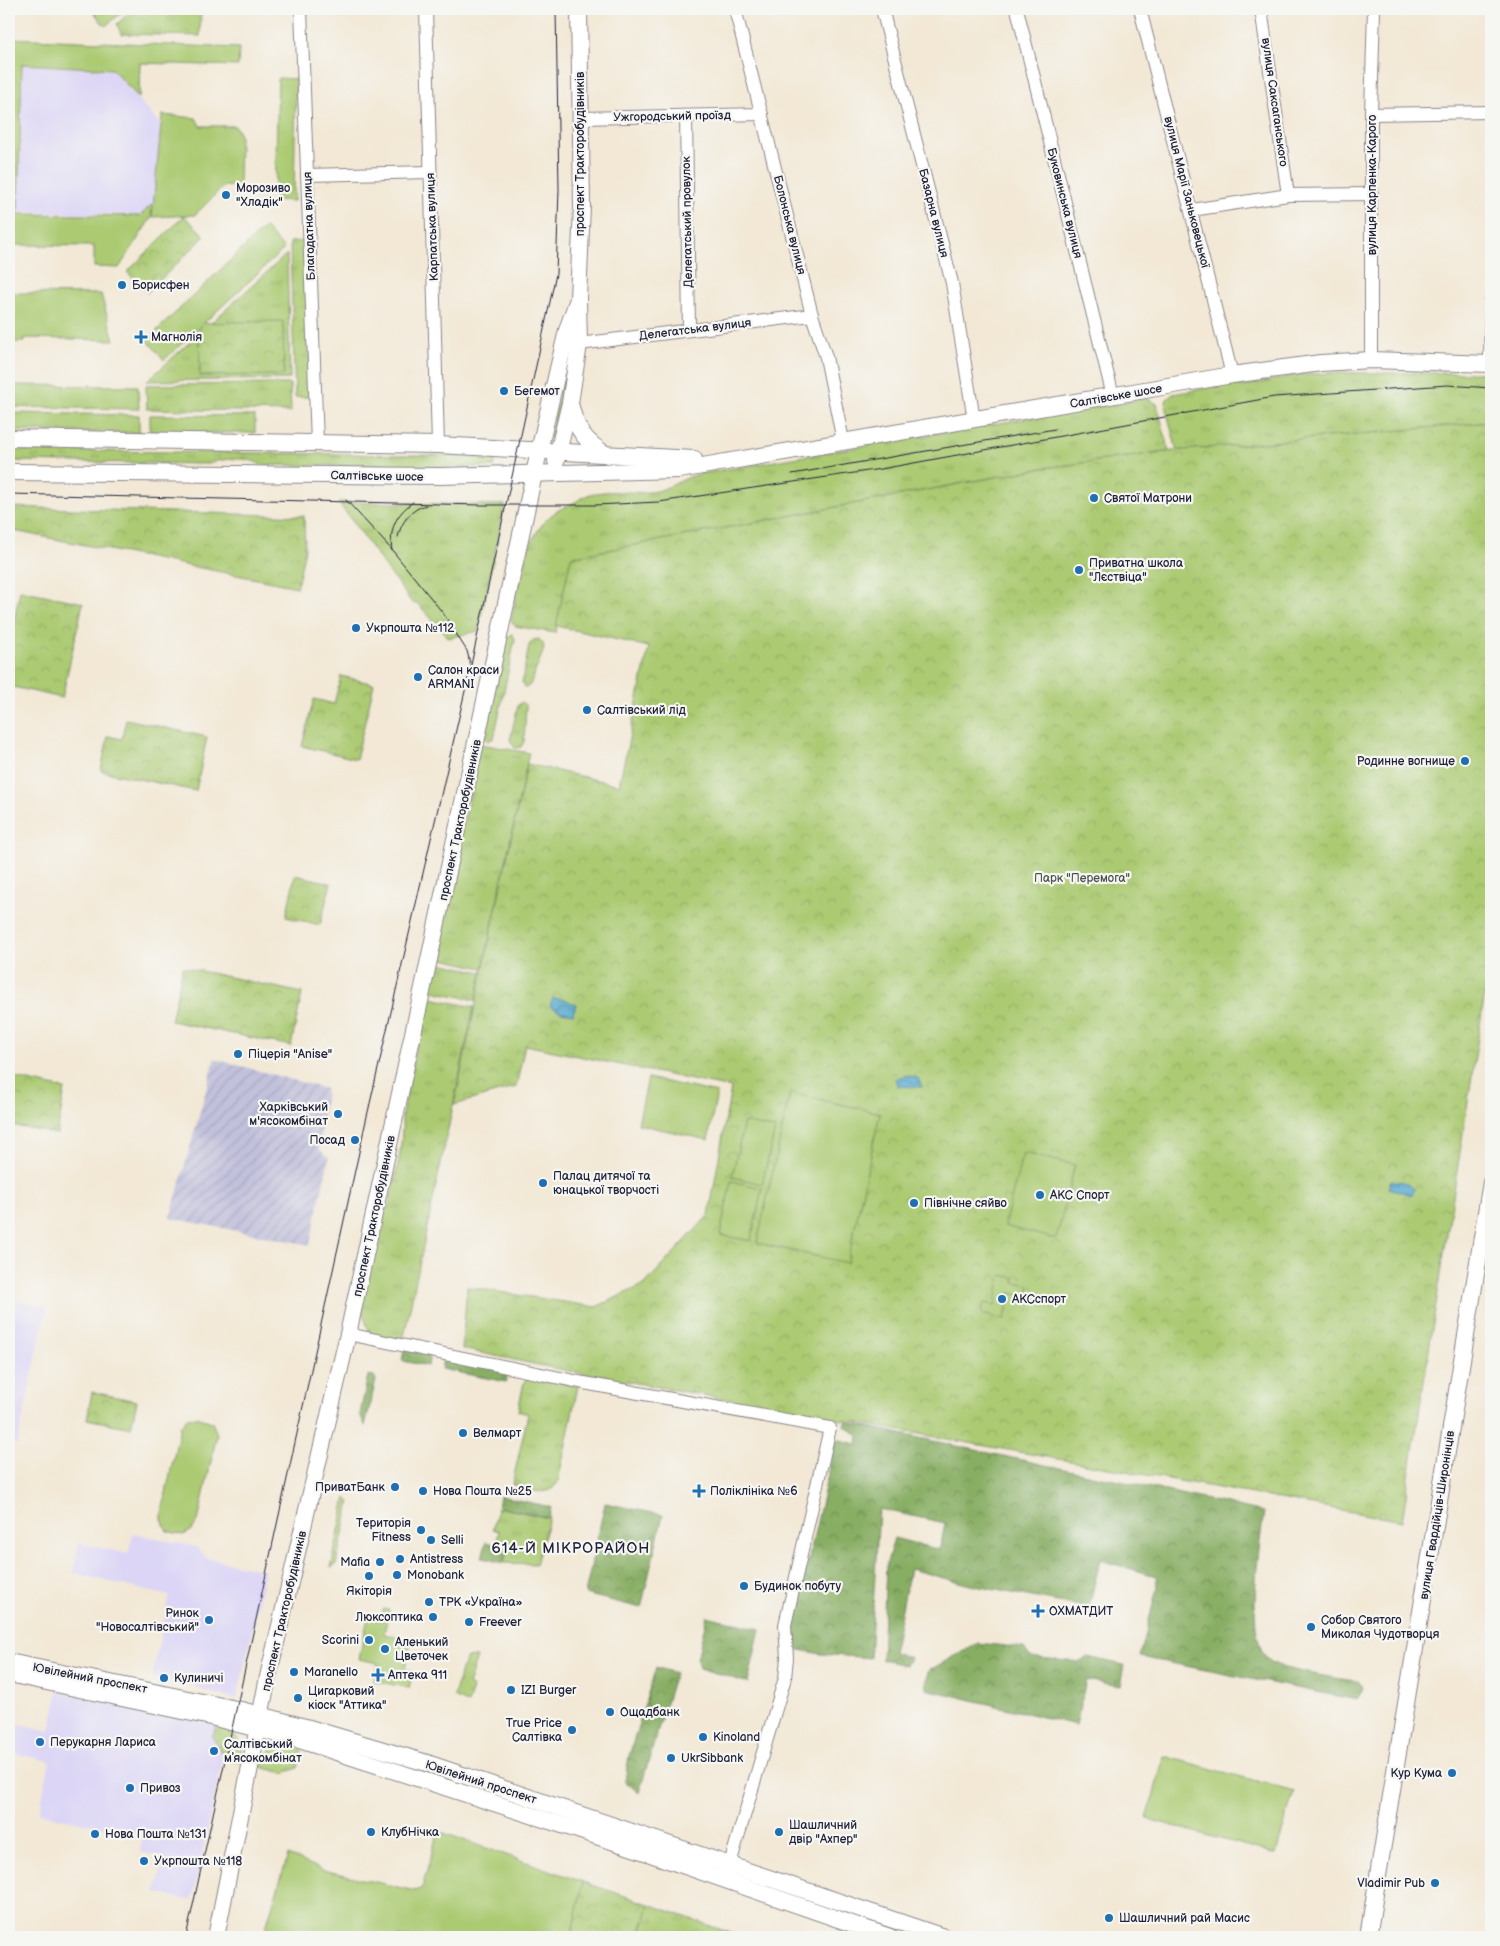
<svg xmlns="http://www.w3.org/2000/svg" width="1500" height="1946" font-family="'Balsamiq Sans',sans-serif">
<style>
.built{fill:#dcd5f6}
.industrial{fill:url(#industrial-furrows)}
.grass{fill:url(#grass-tufts);stroke:#667656}
.forest{fill:url(#forest-crowns);stroke:#556850}
.park{fill:url(#park-crowns);stroke:#667656}
.garden{fill:#abca72;stroke:#667656}
.water{fill:url(#water-waves);stroke:#3a6585}
.lines{fill:none;stroke-linecap:round;stroke-linejoin:round}
.minor-casing{stroke:#8a8588;stroke-width:14}
.major-casing{stroke:#8a8588;stroke-width:18}
.minor{stroke:#fff;stroke-width:12}
.major{stroke:#fff;stroke-width:16}
.tram{stroke:#22223b;stroke-width:1}
.poi-dot{fill:#1f6fb2;stroke:#f6f6f2;stroke-width:2}
.labels{text-anchor:middle;stroke-width:4.5;stroke-linejoin:round;paint-order:stroke}
.street-label{font-size:12px;fill:#22223b;stroke:#f6f6f2}
.poi-label{font-size:12px;fill:#22223b;stroke:#f6f6f2;text-anchor:start}
.park-label{font-size:12px;fill:#4b544c;stroke:#f6f6f2}
.quarter-label{font-size:15px;letter-spacing:1px;fill:#22223b;stroke:#f6f6f2}
</style>
<defs>
<pattern id="industrial-furrows" width="10" height="10" patternUnits="userSpaceOnUse" patternTransform="scale(1.25)"><rect width="10" height="10" fill="#c2c1dc"/><path d="M-1 1l2-2M0 10L10 0M9 11l2-2" fill="none" stroke="#a6a6be"/></pattern>
<pattern id="grass-tufts" width="24" height="20" patternUnits="userSpaceOnUse" patternTransform="scale(1.25)"><rect width="24" height="20" fill="#abca72"/><path d="M3 7l-1-3M5 7V3M7 7l1-3M15 17l-1-3M17 17v-4M19 17l1-3" fill="none" stroke="#93ad64"/></pattern>
<pattern id="forest-crowns" width="20" height="18" patternUnits="userSpaceOnUse" patternTransform="scale(1.25)"><rect width="20" height="18" fill="#88ae64"/><path d="M2 6a3 3 0 1 1 6 0M12 15a3 3 0 1 1 6 0" fill="none" stroke="#6f8d54"/></pattern>
<pattern id="park-crowns" width="20" height="18" patternUnits="userSpaceOnUse" patternTransform="scale(1.25)"><rect width="20" height="18" fill="#abca72"/><path d="M2 6a3 3 0 1 1 6 0M12 15a3 3 0 1 1 6 0" fill="none" stroke="#93ad64"/></pattern>
<pattern id="water-waves" width="16" height="10" patternUnits="userSpaceOnUse" patternTransform="scale(1.25)"><rect width="16" height="10" fill="#52a8cf"/><path d="M0 5q4-4 8 0t8 0" fill="none" stroke="#4488a9"/></pattern>
</defs>
<rect width="100%" height="100%" fill="#f6f6f2"/>
<filter id="ink" filterUnits="userSpaceOnUse"><feTurbulence type="fractalNoise" baseFrequency=".02" numOctaves="2"/><feDisplacementMap in="SourceGraphic" scale="10" xChannelSelector="R" yChannelSelector="G"/><feConvolveMatrix kernelMatrix="1 2 1 2 8 2 1 2 1" color-interpolation-filters="sRGB"/></filter>
<filter id="wash" filterUnits="userSpaceOnUse"><feTurbulence type="fractalNoise" baseFrequency=".0096" numOctaves="4" result="noise"/><feDisplacementMap in="SourceGraphic" scale="20" xChannelSelector="R" yChannelSelector="G"/><feGaussianBlur stdDeviation="1.12" result="paint"/><feColorMatrix in="noise" values="0 0 0 0 0 0 0 0 0 0 0 0 0 0 0 0 0 1.4 0 .05"/><feComposite in="paint" operator="in"/></filter>
<g filter="url(#wash)">
<rect width="100%" height="100%" fill="#f2e8d5"/>
<g class="built">
<path d="M23,65L112,70L160,124L153,203L140,215L19,212Z"/>
<path d="M9,1298L47,1307L17,1445L9,1443Z"/>
<path d="M133,1533L196,1547L208,1558L265,1571L237,1699L203,1691L194,1686L152,1677L169,1596L73,1573L79,1543L128,1554Z"/>
<path d="M58,1692L229,1728L192,1901L156,1893L164,1857L140,1852L143,1836L39,1813L50,1761L12,1753L19,1724L50,1731Z"/>
</g>
<path class="industrial" d="M215,1059L326,1089L319,1149L329,1158L310,1245L170,1218Z"/>
<g class="grass">
<path d="M133,9H201L200,36L121,34L117,24Z"/>
<path d="M306,241L312,397H295L290,242Z"/>
<path d="M287,254L290,379L147,381Z"/>
<path d="M568,354L572,355L554,439L550,438Z"/>
<path d="M1332,373H1491V422L1177,451L1165,405L1167,399L1173,394L1229,384L1244,386L1297,375Z"/>
<path d="M290,384L291,412L147,409L146,385Z"/>
<path d="M1147,398L1157,404L1169,452L1044,468L571,557L555,633L515,626L511,621C518,587 524,535 554,513C559,509 566,507 571,504C578,501 585,495 591,494C611,489 630,494 649,492C667,491 682,478 699,474Z"/>
<path d="M9,450L496,456L494,467L261,465C248,456 222,458 208,464L9,461Z"/>
<path d="M338,502L505,505L478,631L449,638L417,603H412Z"/>
<path d="M512,634L515,639L494,738L488,741L485,738L506,638Z"/>
<path d="M539,639L543,643L544,649L530,685L525,688L522,682L529,645L533,640Z"/>
<path d="M522,702L526,706L524,742L521,747L515,748L510,740L518,705Z"/>
<path d="M481,744L529,753L483,968L434,957Z"/>
<path d="M434,962L482,972L476,1000L428,990Z"/>
<path d="M426,997L474,1007L403,1341L370,1334L360,1305L380,1208L388,1209C395,1178 404,1147 402,1115Z"/>
<path d="M529,1376L578,1386L558,1482C548,1499 527,1489 512,1485L528,1414L518,1411L524,1382Z"/>
<path d="M346,1498L350,1502L336,1565L331,1568Z"/>
<path d="M498,1507L549,1518L536,1564L504,1563L508,1547L496,1544L499,1531L493,1529Z"/>
<path d="M477,1657L468,1685L473,1688L468,1704L454,1697L461,1670L467,1658Z"/>
<path d="M217,1727C236,1732 246,1742 241,1763L225,1759L212,1736Z"/>
<path d="M281,1745L302,1750L298,1768L284,1773L260,1767L271,1750Z"/>
<path d="M649,1904L742,1937H640Z"/>
</g>
<g class="forest">
<path d="M404,1349L430,1354L428,1366L402,1361Z"/>
<path d="M443,1358L508,1371L506,1382L441,1369Z"/>
<path d="M368,1375L374,1376L376,1380L365,1426L360,1414Z"/>
<path d="M845,1422L1264,1512C1260,1543 1243,1641 1270,1661C1285,1672 1340,1678 1360,1682L1363,1688L1357,1700L1140,1657L1157,1588L1156,1576L1100,1560L1089,1608L970,1585L910,1569L893,1653L911,1658L906,1665L882,1660L886,1566L894,1538L940,1550L945,1523L879,1509L870,1658L821,1654L795,1649L791,1636L836,1439L857,1444L858,1435L845,1426Z"/>
<path d="M500,1496L551,1507L549,1518L498,1507Z"/>
<path d="M605,1503L663,1515L641,1608L585,1594Z"/>
<path d="M486,1542L508,1547L504,1563L482,1558Z"/>
<path d="M707,1616L760,1629L748,1683L699,1668L697,1659Z"/>
<path d="M978,1643L1024,1648L1030,1657L1078,1662L1088,1657L1124,1665L1120,1686L1086,1680L1076,1725L926,1689L928,1671Z"/>
<path d="M656,1667L675,1673L639,1793L625,1781L629,1756Z"/>
</g>
<g class="park">
<path d="M184,216L205,236L147,293L127,272Z"/>
<path d="M283,321L284,375L200,376L199,323Z"/>
<path d="M1491,422V955L1402,1521L553,1368L462,1349L467,1287L596,1307L645,1284L709,1215L731,1088L525,1045L516,1087L454,1105L527,764L619,785L649,647L556,626L571,557L1044,468L1173,451Z"/>
<path d="M9,507L304,516L305,549L297,587L9,530Z"/>
<path d="M20,590L83,603L62,698L9,686V649Z"/>
<path d="M341,676L374,684L356,759L302,746L314,699L334,704Z"/>
<path d="M126,719L207,737L196,791L101,771L108,736L122,739Z"/>
<path d="M295,875L331,883L320,925L286,917Z"/>
<path d="M183,967L302,993L291,1046L171,1021Z"/>
<path d="M15,1078L65,1089L57,1134L9,1125Z"/>
<path d="M92,1392L137,1401L131,1428L87,1419Z"/>
<path d="M583,1882L649,1904L640,1937H571Z"/>
</g>
<g class="garden">
<path d="M91,9H127L105,26Z"/>
<path d="M9,38L239,48L238,66L140,63L139,98L112,69L22,64L18,214L140,216L152,204L151,218L119,268L94,267V246L9,245Z"/>
<path d="M278,78L296,79L294,201L275,200Z"/>
<path d="M162,115L196,118L200,126H235L240,135L239,187L224,186L195,215L152,217Z"/>
<path d="M265,227L284,249L164,360L147,340Z"/>
<path d="M9,293L101,294L114,340L25,338V342H9Z"/>
<path d="M9,385L138,386L139,409L9,407Z"/>
<path d="M9,413L139,415V433L9,431Z"/>
<path d="M150,415L255,416V433L150,432Z"/>
<path d="M648,1078L717,1093L708,1140L638,1124Z"/>
<path d="M790,1093L880,1113L847,1263L757,1243Z"/>
<path d="M744,1122L775,1129L762,1184L732,1177Z"/>
<path d="M1023,1153L1075,1165L1056,1239L1004,1226Z"/>
<path d="M731,1181L762,1188L751,1241L720,1235Z"/>
<path d="M1001,1275L1015,1278L1014,1282L1030,1285L1027,1296L1010,1293L1005,1319L981,1314L984,1303L995,1305Z"/>
<path d="M197,1417L212,1422L217,1434L198,1521L191,1531L183,1535L167,1531L162,1520V1512L180,1427L187,1418Z"/>
<path d="M383,1609L389,1610L384,1634L411,1640L405,1669L413,1671L409,1688L374,1681L378,1663L359,1659L368,1618L381,1621Z"/>
<path d="M9,1724L16,1725L9,1766Z"/>
<path d="M1164,1756L1294,1791L1276,1854L1147,1819Z"/>
<path d="M438,1831L583,1882L571,1937H295L266,1927L288,1855L323,1870L415,1891L422,1888Z"/>
</g>
<g class="water">
<path d="M553,998L566,1000L576,1005L573,1014L561,1012L550,1006Z"/>
<path d="M905,1075L918,1078L922,1087L897,1086L895,1079Z"/>
<path d="M1391,1180L1404,1182L1414,1189L1412,1195L1388,1188Z"/>
</g>
</g>
<g filter="url(#ink)">
<g class="lines">
<g class="minor-casing">
<g id="minor">
<path d="M301,9L317,443"/>
<path d="M426,9L438,445"/>
<path d="M735,9L812,315L826,357L843,441"/>
<path d="M882,9L952,283L974,420"/>
<path d="M1017,9L1113,396"/>
<path d="M1140,9L1232,375"/>
<path d="M1261,9L1288,195"/>
<path d="M1371,114L1491,112"/>
<path d="M686,116L689,328"/>
<path d="M581,118L762,114"/>
<path d="M307,175L430,172"/>
<path d="M1192,210L1288,195L1372,194"/>
<path d="M579,344L812,315"/>
<path d="M1371,360V114L1374,9"/>
<path d="M1490,364L1491,300"/>
<path d="M348,1334L584,1383L830,1428L785,1625L787,1658L785,1678L727,1874"/>
</g>
</g>
<g class="major-casing">
<g id="major">
<path d="M571,407C576,430 587,443 607,455"/>
<path d="M9,438L438,445L694,459"/>
<path d="M556,461L570,403L579,344L578,299L582,206L579,9"/>
<path d="M9,472L440,476L679,470L1232,375L1321,363L1371,360L1491,364"/>
<path d="M9,1662L241,1710L309,1728L430,1764L944,1937"/>
<path d="M9,1674L211,1717L293,1738L633,1848L890,1937"/>
<path d="M216,1937L268,1677L348,1334L539,451L567,330L578,299"/>
<path d="M1368,1937L1491,1182"/>
</g>
</g>
<use href="#minor" class="minor"/>
<use href="#major" class="major"/>
<g class="tram">
<path d="M792,474L1055,429"/>
<path d="M9,494L482,505H595L659,502L881,469L1274,397L1447,385L1491,388"/>
<path d="M346,500L392,550L443,613L467,651L470,663"/>
<path d="M398,537C401,522 411,509 426,505"/>
<path d="M392,551C389,530 395,515 413,502"/>
<path d="M186,1937L365,1125L471,665L556,274L559,190L556,9"/>
</g>
</g>
</g>
<g class="poi-dot">
<circle cx="226" cy="195" r="5"/>
<circle cx="122" cy="285" r="5"/>
<path d="M138.5 329.5h5v5h5v5h-5v5h-5v-5h-5v-5h5z"/>
<circle cx="504" cy="391" r="5"/>
<circle cx="1094" cy="498" r="5"/>
<circle cx="1079" cy="570" r="5"/>
<circle cx="356" cy="628" r="5"/>
<circle cx="418" cy="677" r="5"/>
<circle cx="587" cy="710" r="5"/>
<circle cx="1465" cy="761" r="5"/>
<circle cx="238" cy="1054" r="5"/>
<circle cx="338" cy="1114" r="5"/>
<circle cx="355" cy="1140" r="5"/>
<circle cx="543" cy="1183" r="5"/>
<circle cx="1040" cy="1195" r="5"/>
<circle cx="914" cy="1203" r="5"/>
<circle cx="1002" cy="1299" r="5"/>
<circle cx="463" cy="1433" r="5"/>
<circle cx="395" cy="1487" r="5"/>
<circle cx="423" cy="1491" r="5"/>
<path d="M696.5 1483.5h5v5h5v5h-5v5h-5v-5h-5v-5h5z"/>
<circle cx="421" cy="1530" r="5"/>
<circle cx="431" cy="1540" r="5"/>
<circle cx="400" cy="1559" r="5"/>
<circle cx="380" cy="1562" r="5"/>
<circle cx="397" cy="1575" r="5"/>
<circle cx="369" cy="1576" r="5"/>
<circle cx="744" cy="1586" r="5"/>
<circle cx="429" cy="1602" r="5"/>
<path d="M1035.5 1603.5h5v5h5v5h-5v5h-5v-5h-5v-5h5z"/>
<circle cx="433" cy="1617" r="5"/>
<circle cx="209" cy="1620" r="5"/>
<circle cx="469" cy="1622" r="5"/>
<circle cx="1311" cy="1627" r="5"/>
<circle cx="369" cy="1640" r="5"/>
<circle cx="385" cy="1649" r="5"/>
<circle cx="294" cy="1672" r="5"/>
<path d="M375.5 1667.5h5v5h5v5h-5v5h-5v-5h-5v-5h5z"/>
<circle cx="164" cy="1678" r="5"/>
<circle cx="511" cy="1690" r="5"/>
<circle cx="298" cy="1698" r="5"/>
<circle cx="610" cy="1712" r="5"/>
<circle cx="572" cy="1730" r="5"/>
<circle cx="703" cy="1737" r="5"/>
<circle cx="40" cy="1742" r="5"/>
<circle cx="214" cy="1751" r="5"/>
<circle cx="671" cy="1758" r="5"/>
<circle cx="1452" cy="1773" r="5"/>
<circle cx="130" cy="1788" r="5"/>
<circle cx="371" cy="1832" r="5"/>
<circle cx="779" cy="1832" r="5"/>
<circle cx="95" cy="1834" r="5"/>
<circle cx="144" cy="1861" r="5"/>
<circle cx="1435" cy="1883" r="5"/>
<circle cx="1109" cy="1918" r="5"/>
</g>
<g class="labels">
<g class="street-label">
<text transform="translate(1275 102) rotate(82)" y="4">вулиця Саксаганського</text>
<text transform="translate(672 116) rotate(-1)" y="4">Ужгородський проїзд</text>
<text transform="translate(580 154) rotate(-90)" y="4">проспект Тракторобудівників</text>
<text transform="translate(1372 185) rotate(-90)" y="4">вулиця Карпенка-Карого</text>
<text transform="translate(1187 192) rotate(76)" y="4">вулиця Марії Заньковецької</text>
<text transform="translate(1065 203) rotate(76)" y="4">Буковинська вулиця</text>
<text transform="translate(934 213) rotate(76)" y="4">Базарна вулиця</text>
<text transform="translate(687 222) rotate(-91)" y="4">Делегатський провулок</text>
<text transform="translate(790 225) rotate(76)" y="4">Болонська вулиця</text>
<text transform="translate(309 226) rotate(-92)" y="4">Благодатна вулиця</text>
<text transform="translate(432 227) rotate(-92)" y="4">Карпатська вулиця</text>
<text transform="translate(695 329) rotate(-7)" y="4">Делегатська вулиця</text>
<text transform="translate(1116 396) rotate(-10)" y="4">Салтівське шосе</text>
<text transform="translate(377 476) rotate(1)" y="4">Салтівське шосе</text>
<text transform="translate(460 820) rotate(-78)" y="4">проспект Тракторобудівників</text>
<text transform="translate(374 1216) rotate(-78)" y="4">проспект Тракторобудівників</text>
<text transform="translate(1437 1515) rotate(-81)" y="4">вулиця Гвардійців-Широнінців</text>
<text transform="translate(284 1611) rotate(-77)" y="4">проспект Тракторобудівників</text>
<text transform="translate(90 1678) rotate(11)" y="4">Ювілейний проспект</text>
<text transform="translate(481 1782) rotate(18)" y="4">Ювілейний проспект</text>
</g>
<g class="poi-label">
<text x="236" y="192">Морозиво<tspan x="236" dy="14">"Хладік"</tspan></text>
<text x="132" y="289">Борисфен</text>
<text x="151" y="341">Магнолія</text>
<text x="514" y="395">Бегемот</text>
<text x="1104" y="502">Святої Матрони</text>
<text x="1089" y="567">Приватна школа<tspan x="1089" dy="14">"Лєствіца"</tspan></text>
<text x="366" y="632">Укрпошта №112</text>
<text x="428" y="674">Салон краси<tspan x="428" dy="14">ARMANI</tspan></text>
<text x="597" y="714">Салтівський лід</text>
<text x="1455" y="765" text-anchor="end">Родинне вогнище</text>
<text x="248" y="1058">Піцерія "Anise"</text>
<text x="328" y="1111" text-anchor="end">Харківський<tspan x="328" dy="14">м'ясокомбінат</tspan></text>
<text x="345" y="1144" text-anchor="end">Посад</text>
<text x="553" y="1180">Палац дитячої та<tspan x="553" dy="14">юнацької творчості</tspan></text>
<text x="1050" y="1199">АКС Спорт</text>
<text x="924" y="1207">Північне сяйво</text>
<text x="1012" y="1303">АКСспорт</text>
<text x="473" y="1437">Велмарт</text>
<text x="385" y="1491" text-anchor="end">ПриватБанк</text>
<text x="433" y="1495">Нова Пошта №25</text>
<text x="710" y="1495">Поліклініка №6</text>
<text x="411" y="1527" text-anchor="end">Територія<tspan x="411" dy="14">Fitness</tspan></text>
<text x="441" y="1544">Selli</text>
<text x="410" y="1563">Antistress</text>
<text x="370" y="1566" text-anchor="end">Mafia</text>
<text x="407" y="1579">Monobank</text>
<text x="754" y="1590">Будинок побуту</text>
<text x="369" y="1595" text-anchor="middle">Якіторія</text>
<text x="439" y="1606">ТРК «Україна»</text>
<text x="1049" y="1615">ОХМАТДИТ</text>
<text x="199" y="1617" text-anchor="end">Ринок<tspan x="199" dy="14">"Новосалтівський"</tspan></text>
<text x="423" y="1621" text-anchor="end">Люксоптика</text>
<text x="1321" y="1624">Собор Святого<tspan x="1321" dy="14">Миколая Чудотворця</tspan></text>
<text x="479" y="1626">Freever</text>
<text x="359" y="1644" text-anchor="end">Scorini</text>
<text x="395" y="1646">Аленький<tspan x="395" dy="14">Цветочек</tspan></text>
<text x="304" y="1676">Maranello</text>
<text x="388" y="1679">Аптека 911</text>
<text x="174" y="1682">Кулиничі</text>
<text x="521" y="1694">IZI Burger</text>
<text x="308" y="1695">Цигарковий<tspan x="308" dy="14">кіоск "Аттика"</tspan></text>
<text x="620" y="1716">Ощадбанк</text>
<text x="562" y="1727" text-anchor="end">True Price<tspan x="562" dy="14">Салтівка</tspan></text>
<text x="713" y="1741">Kinoland</text>
<text x="50" y="1746">Перукарня Лариса</text>
<text x="224" y="1748">Салтівський<tspan x="224" dy="14">мʼясокомбінат</tspan></text>
<text x="681" y="1762">UkrSibbank</text>
<text x="1442" y="1777" text-anchor="end">Кур Кума</text>
<text x="140" y="1792">Привоз</text>
<text x="789" y="1829">Шашличний<tspan x="789" dy="14">двір "Ахпер"</tspan></text>
<text x="381" y="1836">КлубНічка</text>
<text x="105" y="1838">Нова Пошта №131</text>
<text x="154" y="1865">Укрпошта №118</text>
<text x="1425" y="1887" text-anchor="end">Vladimir Pub</text>
<text x="1119" y="1922">Шашличний рай Масис</text>
</g>
<g class="park-label">
<text x="1082" y="882">Парк "Перемога"</text>
</g>
<g class="quarter-label">
<text x="571" y="1553">614-Й МІКРОРАЙОН</text>
</g>
</g>
<rect width="1500" height="1946" fill="none" stroke="#f6f6f2" stroke-width="30"/>
</svg>
